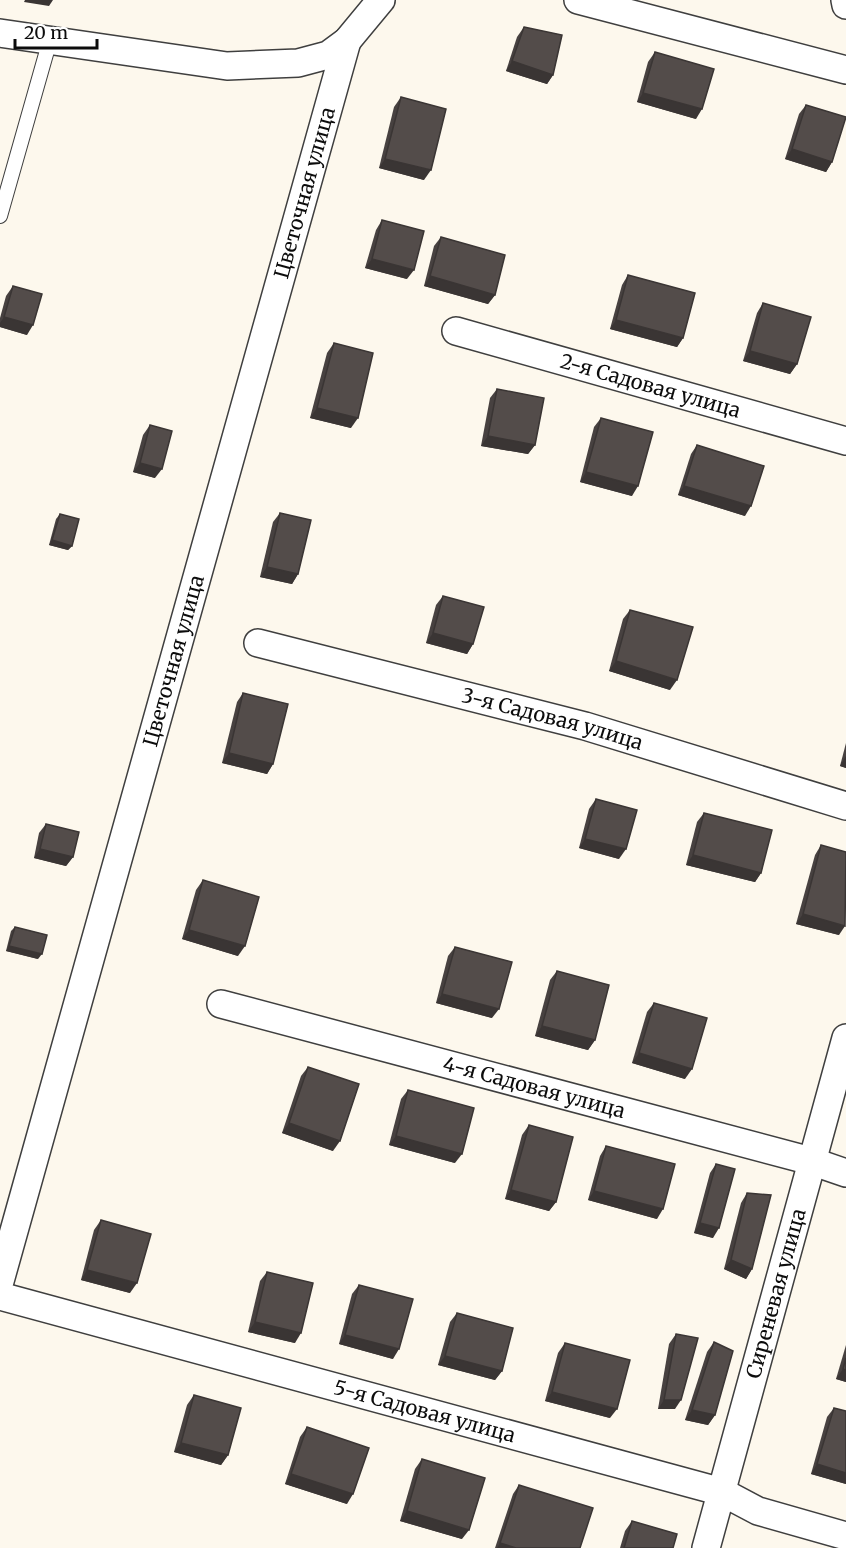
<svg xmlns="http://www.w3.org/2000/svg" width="846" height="1548" font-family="Merriweather,serif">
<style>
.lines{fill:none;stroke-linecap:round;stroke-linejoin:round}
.lane-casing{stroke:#3f3f3f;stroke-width:16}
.street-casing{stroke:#3f3f3f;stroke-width:30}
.lane{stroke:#fff;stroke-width:14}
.street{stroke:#fff;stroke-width:27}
.wall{fill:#474140}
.shaded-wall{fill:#3a3534}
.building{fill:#534c4a;stroke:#3a3534;stroke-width:1.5}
.labels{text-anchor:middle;stroke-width:6;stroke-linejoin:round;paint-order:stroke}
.street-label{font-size:20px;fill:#0c0c0c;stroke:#fff}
</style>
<rect width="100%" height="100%" fill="#fdf8ed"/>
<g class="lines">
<g class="lane-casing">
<path id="lane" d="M0,216L50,40"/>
</g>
<g class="street-casing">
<g id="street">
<path d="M578,0L846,70"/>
<path d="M845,0L846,5"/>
<path d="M0,33L227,66L298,63L328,55L347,41L381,0"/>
<path id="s1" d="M456,331L846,441"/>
<path id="s2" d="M258,643L585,726L846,806"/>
<path id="s3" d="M221,1004L811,1161L846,1173"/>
<path id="s4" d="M0,1281L347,41"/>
<path id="s5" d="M0,1296L722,1492L758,1511L846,1536"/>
<path id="s6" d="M706,1548L846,1038"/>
</g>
</g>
<use href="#lane" class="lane"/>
<use href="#street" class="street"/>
</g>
<g class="wall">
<path d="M524,27L553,75L547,84L506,71L517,37Z"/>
<path d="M655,52L696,119L637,102L648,62Z"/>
<path d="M401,97L424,180L379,168L394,107Z"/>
<path d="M806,105L832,162L826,172L785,159L799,114Z"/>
<path d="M382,220L407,279L365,268L376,230Z"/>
<path d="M441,237L495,295L488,304L424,286L434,246Z"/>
<path d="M628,275L683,338L677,347L610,329L622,285Z"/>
<path d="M13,286L27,335L0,327V318L6,296Z"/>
<path d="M763,303L797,364L790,374L743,361L757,313Z"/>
<path d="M334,343L351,428L310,418L327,353Z"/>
<path d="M497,389L535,445L528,454L481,446L490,398Z"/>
<path d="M601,418L632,496L580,482L594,427Z"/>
<path d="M150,425L155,478L133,472L143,435Z"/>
<path d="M697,445L745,516L678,495L691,454Z"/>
<path d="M280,513L298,574L292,584L260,577L273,522Z"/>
<path d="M60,514L72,546L68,550L49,545L56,519Z"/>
<path d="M443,596L473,644L467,654L426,643L436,605Z"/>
<path d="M630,610L670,690L609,671L623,619Z"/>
<path d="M243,693L273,764L267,774L222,763L237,702Z"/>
<path d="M846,743V768L840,766Z"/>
<path d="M596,799L619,859L579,848L589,809Z"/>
<path d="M704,813L761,873L755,882L686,865L697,822Z"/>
<path d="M46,824L73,857L66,866L34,858L39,833Z"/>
<path d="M821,845L839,935L796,924L815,855Z"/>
<path d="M203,880L238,956L182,939L196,890Z"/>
<path d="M15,927L38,959L6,951L11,931Z"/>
<path d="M455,947L492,1018L436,1003L448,956Z"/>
<path d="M557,971L595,1040L588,1050L535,1036L550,980Z"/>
<path d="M654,1003L685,1079L632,1063L647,1012Z"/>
<path d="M308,1067L333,1151L282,1133L301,1076Z"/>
<path d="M408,1090L455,1163L389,1145L401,1099Z"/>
<path d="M529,1125L556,1202L549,1211L505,1199L522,1135Z"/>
<path d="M606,1146L657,1219L588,1200L600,1156Z"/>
<path d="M716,1164L713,1238L694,1233L710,1173Z"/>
<path d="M747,1193L752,1269L746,1279L724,1269L741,1203Z"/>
<path d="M101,1220L130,1293L81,1280L94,1230Z"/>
<path d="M267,1272L295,1343L248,1332L260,1281Z"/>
<path d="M359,1285L393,1359L339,1344L352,1294Z"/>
<path d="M457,1313L502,1371L495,1380L438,1365L450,1322Z"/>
<path d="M676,1334L675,1409H658L669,1344Z"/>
<path d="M714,1342L715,1415L708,1425L685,1420L707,1352Z"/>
<path d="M565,1343L610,1418L545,1401L558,1353Z"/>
<path d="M846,1345V1382L836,1379Z"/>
<path d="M194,1395L228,1455L221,1465L174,1452L187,1405Z"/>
<path d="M834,1408L846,1484L811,1474L827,1417Z"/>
<path d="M307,1427L347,1504L285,1484L300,1437Z"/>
<path d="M422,1459L462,1539L400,1521L415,1469Z"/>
<path d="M519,1485L580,1548H495L513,1494Z"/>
<path d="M632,1521L673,1548H620L625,1531Z"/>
</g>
<g class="shaded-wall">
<path d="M25,0H53L49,6L24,2Z"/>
<path d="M512,61L553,75L547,84L506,71Z"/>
<path d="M643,93L702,109L696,119L637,102Z"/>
<path d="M792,149L832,162L826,172L785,159Z"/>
<path d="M385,159L431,170L424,180L379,168Z"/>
<path d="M372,259L414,270L407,279L365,268Z"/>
<path d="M430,276L495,295L488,304L424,286Z"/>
<path d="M4,317L33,325L27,335L0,327V323Z"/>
<path d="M616,320L683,338L677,347L610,329Z"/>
<path d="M750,351L797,364L790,374L743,361Z"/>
<path d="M317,408L358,418L351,428L310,418Z"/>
<path d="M488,436L535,445L528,454L481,446Z"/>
<path d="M140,463L162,469L155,478L133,472Z"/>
<path d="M586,472L638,486L632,496L580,482Z"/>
<path d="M684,486L751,506L745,516L678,495Z"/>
<path d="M52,540L72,546L68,550L49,545Z"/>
<path d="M267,567L298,574L292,584L260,577Z"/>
<path d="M433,633L473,644L467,654L426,643Z"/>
<path d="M616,661L677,680L670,690L609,671Z"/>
<path d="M229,753L273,764L267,774L222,763Z"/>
<path d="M846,756V768L840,766Z"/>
<path d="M585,839L626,849L619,859L579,848Z"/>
<path d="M40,849L73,857L66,866L34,858Z"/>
<path d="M693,855L761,873L755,882L686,865Z"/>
<path d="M803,914L845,926L839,935L796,924Z"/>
<path d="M189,930L245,946L238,956L182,939Z"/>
<path d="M9,946L42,954L38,959L6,951Z"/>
<path d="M442,994L499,1009L492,1018L436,1003Z"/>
<path d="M542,1026L595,1040L588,1050L535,1036Z"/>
<path d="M639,1053L692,1069L685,1079L632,1063Z"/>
<path d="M289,1123L340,1141L333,1151L282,1133Z"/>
<path d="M396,1136L462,1154L455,1163L389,1145Z"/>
<path d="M511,1190L556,1202L549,1211L505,1199Z"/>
<path d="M594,1191L663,1209L657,1219L588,1200Z"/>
<path d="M700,1223L719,1228L713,1238L694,1233Z"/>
<path d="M731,1260L752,1269L746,1279L724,1269Z"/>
<path d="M87,1270L137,1283L130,1293L81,1280Z"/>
<path d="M255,1322L301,1333L295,1343L248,1332Z"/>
<path d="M345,1335L399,1349L393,1359L339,1344Z"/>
<path d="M445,1356L502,1371L495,1380L438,1365Z"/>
<path d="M843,1369L846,1370V1382L836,1379Z"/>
<path d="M552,1392L617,1409L610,1418L545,1401Z"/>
<path d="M664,1400H681L675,1409H658Z"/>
<path d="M692,1410L715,1415L708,1425L685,1420Z"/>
<path d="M181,1443L228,1455L221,1465L174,1452Z"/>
<path d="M817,1464L846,1473V1484L811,1474Z"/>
<path d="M291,1474L353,1494L347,1504L285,1484Z"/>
<path d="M407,1511L469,1530L462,1539L400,1521Z"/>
<path d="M500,1543L516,1548H497Z"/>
</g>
<g class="building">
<path d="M524,27L562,35L553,75L512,61Z"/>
<path d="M655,52L714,69L702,109L643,93Z"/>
<path d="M401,97L446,109L431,170L385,159Z"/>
<path d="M806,105L846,117L832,162L792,149Z"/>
<path d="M382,220L424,231L414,270L372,259Z"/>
<path d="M441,237L505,255L495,295L430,276Z"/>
<path d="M628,275L695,293L683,338L616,320Z"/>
<path d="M13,286L42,294L33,325L4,317Z"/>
<path d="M763,303L811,317L797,364L750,351Z"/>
<path d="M334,343L373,353L358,418L317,408Z"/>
<path d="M497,389L544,398L535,445L488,436Z"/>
<path d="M601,418L653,432L638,486L586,472Z"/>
<path d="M150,425L172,431L162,469L140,463Z"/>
<path d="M697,445L764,466L751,506L684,486Z"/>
<path d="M280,513L311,520L298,574L267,567Z"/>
<path d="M60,514L79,519L72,546L52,540Z"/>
<path d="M443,596L484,607L473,644L433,633Z"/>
<path d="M630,610L693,627L677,680L616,661Z"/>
<path d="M243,693L288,704L273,764L229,753Z"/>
<path d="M596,799L637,810L626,849L585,839Z"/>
<path d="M704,813L772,830L761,873L693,855Z"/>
<path d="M46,824L79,832L73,857L40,849Z"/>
<path d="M821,845L846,852L845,926L803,914Z"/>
<path d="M203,880L259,897L245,946L189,930Z"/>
<path d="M15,927L47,935L42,954L9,946Z"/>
<path d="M455,947L512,962L499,1009L442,994Z"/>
<path d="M557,971L609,985L595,1040L542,1026Z"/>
<path d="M654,1003L707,1018L692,1069L639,1053Z"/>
<path d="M308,1067L359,1084L340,1141L289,1123Z"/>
<path d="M408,1090L474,1108L462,1154L396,1136Z"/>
<path d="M529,1125L573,1137L556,1202L511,1190Z"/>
<path d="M606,1146L675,1164L663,1209L594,1191Z"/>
<path d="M716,1164L735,1169L719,1228L700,1223Z"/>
<path d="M747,1193L771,1195L752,1269L731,1260Z"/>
<path d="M101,1220L151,1234L137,1283L87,1270Z"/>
<path d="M267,1272L313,1283L301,1333L255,1322Z"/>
<path d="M359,1285L413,1299L399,1349L345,1335Z"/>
<path d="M457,1313L513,1328L502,1371L445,1356Z"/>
<path d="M676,1334L698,1338L681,1400H664Z"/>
<path d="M714,1342L733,1351L715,1415L692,1410Z"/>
<path d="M565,1343L630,1360L617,1409L552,1392Z"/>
<path d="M846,1358V1370L843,1369Z"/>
<path d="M194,1395L241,1408L228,1455L181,1443Z"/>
<path d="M834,1408L846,1411V1473L817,1464Z"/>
<path d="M307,1427L369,1448L353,1494L291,1474Z"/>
<path d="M422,1459L485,1478L469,1530L407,1511Z"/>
<path d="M519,1485L593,1508L580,1548H516L500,1543Z"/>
<path d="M632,1521L677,1534L673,1548H624Z"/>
</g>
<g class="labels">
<g class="street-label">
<text dy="7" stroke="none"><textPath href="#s4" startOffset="1130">Цветочная улица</textPath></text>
<text dy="7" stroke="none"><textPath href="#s1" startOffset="202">2-я Садовая улица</textPath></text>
<text dy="7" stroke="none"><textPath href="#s4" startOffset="644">Цветочная улица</textPath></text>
<text dy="7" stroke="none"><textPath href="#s2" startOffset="304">3-я Садовая улица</textPath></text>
<text dy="7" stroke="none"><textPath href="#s3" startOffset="324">4-я Садовая улица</textPath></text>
<text dy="7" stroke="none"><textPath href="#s6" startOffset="264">Сиреневая улица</textPath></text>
<text dy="7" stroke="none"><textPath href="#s5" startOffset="440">5-я Садовая улица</textPath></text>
</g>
</g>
<path d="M15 39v9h82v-9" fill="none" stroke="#0c0c0c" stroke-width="3"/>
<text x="24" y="39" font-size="18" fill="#0c0c0c" stroke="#ffffff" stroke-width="4.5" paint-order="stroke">20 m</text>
</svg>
